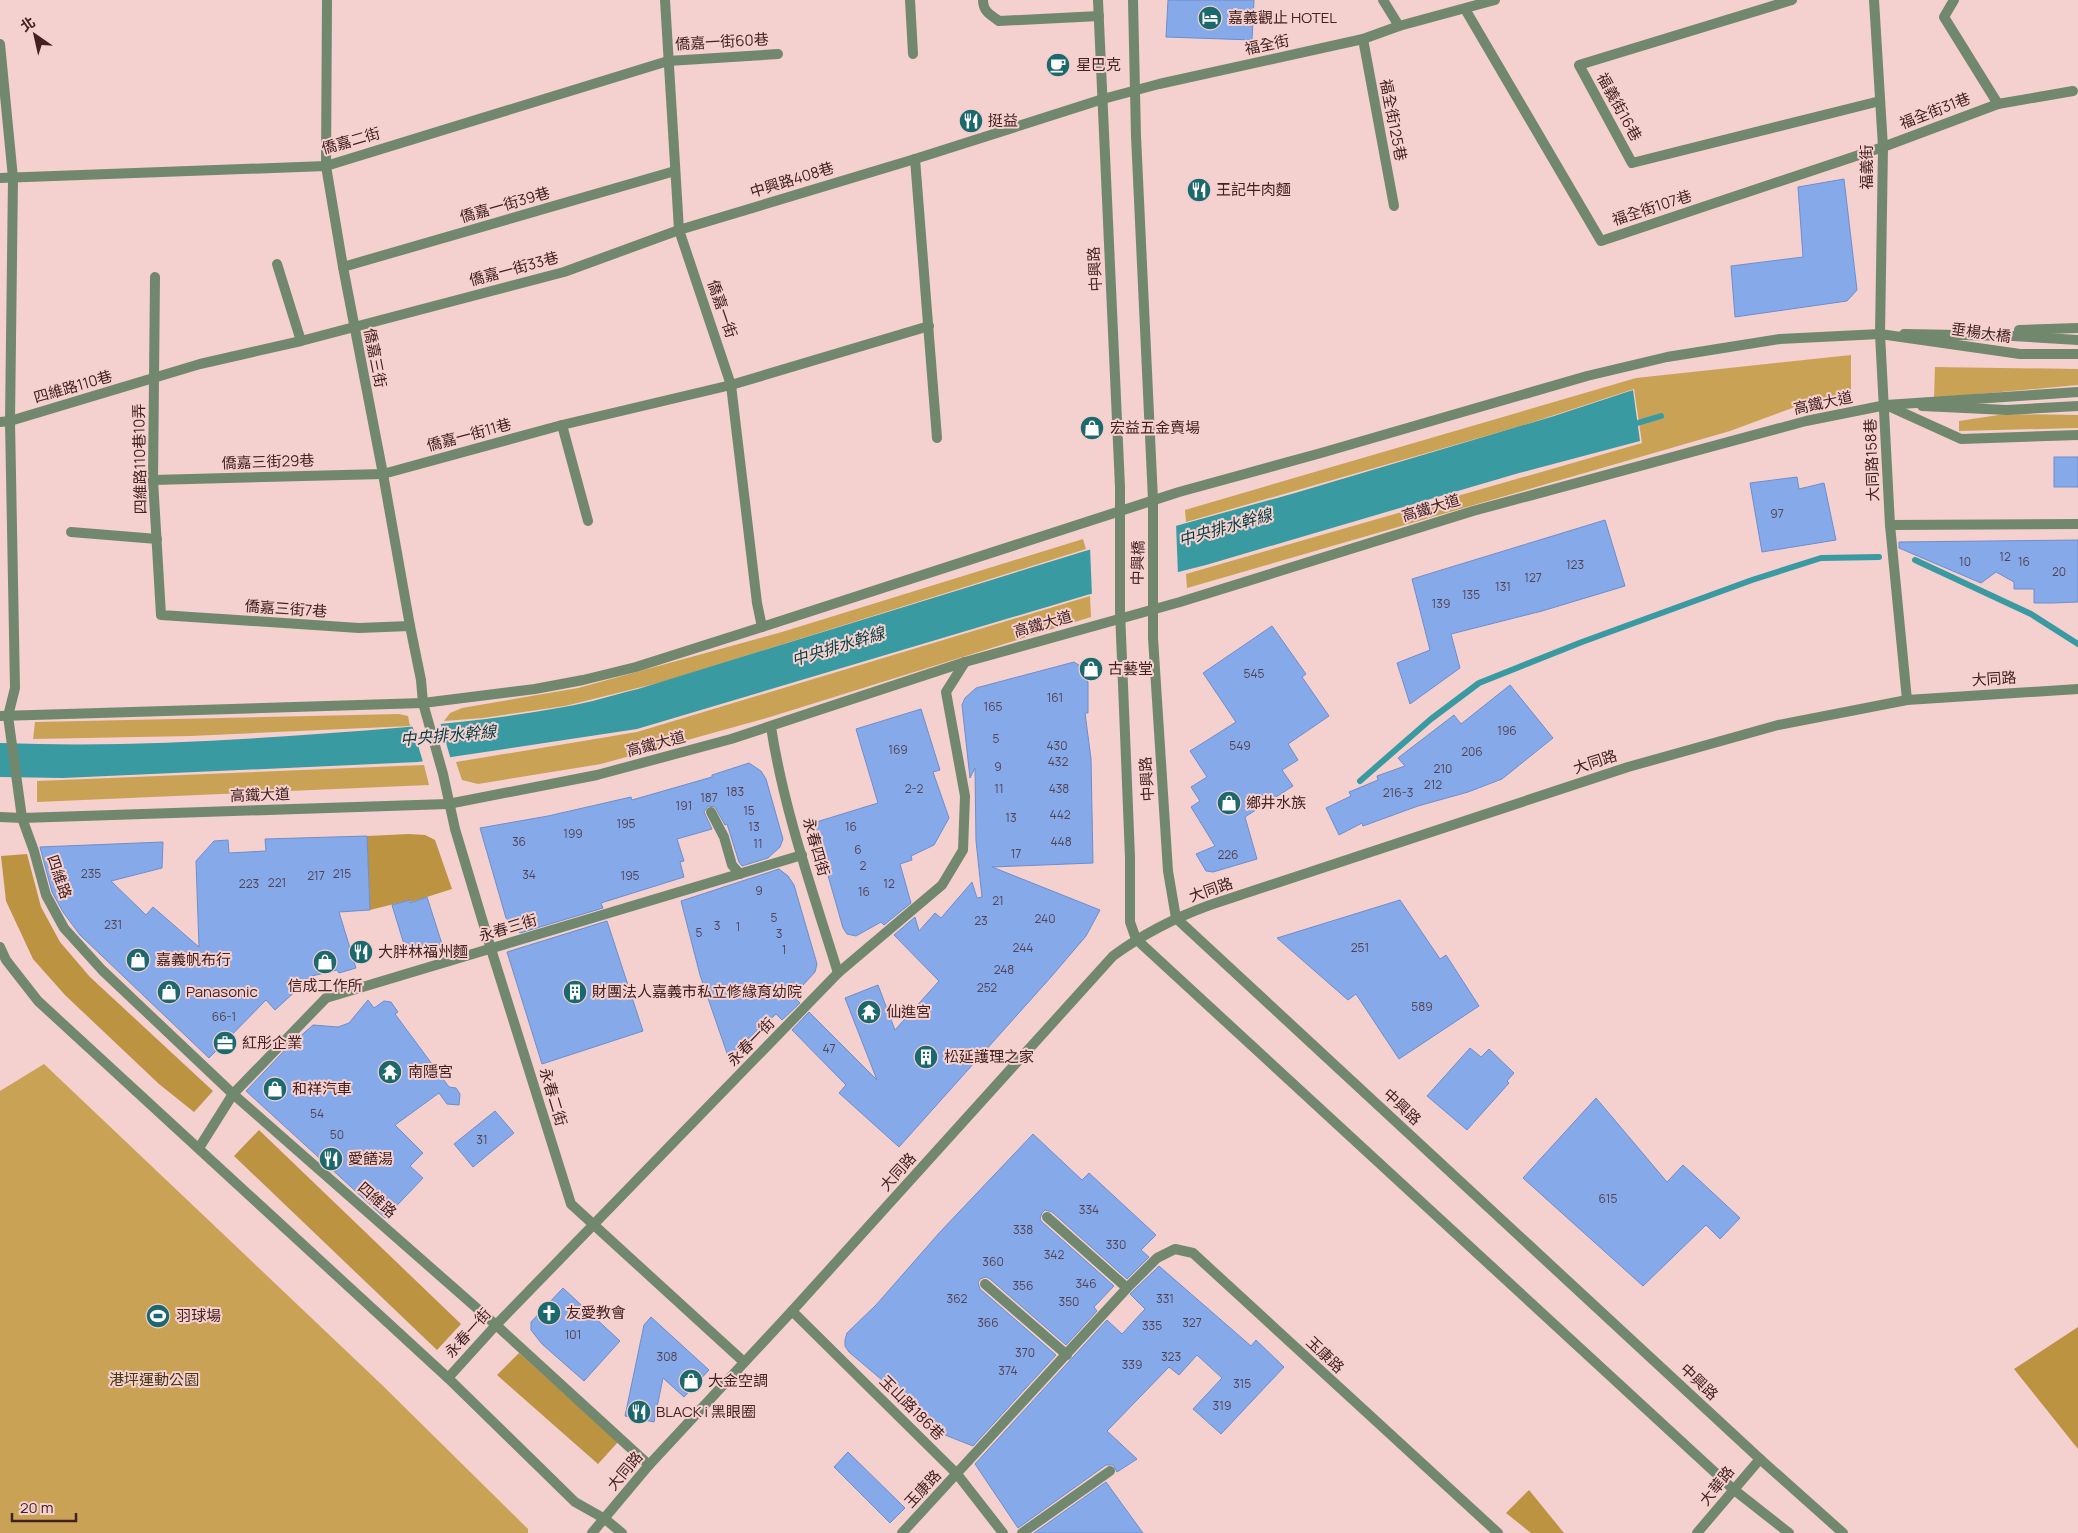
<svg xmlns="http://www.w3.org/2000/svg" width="2078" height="1533" font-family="Manrope,'Noto Sans TC',sans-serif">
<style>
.green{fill:#caa256}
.forest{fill:#bc9341}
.water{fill:#3a9aa1}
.pier{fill:#f4d0ce}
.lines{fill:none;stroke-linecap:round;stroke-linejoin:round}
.stream{stroke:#3a9aa1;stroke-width:6}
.building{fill:#86a9ea;stroke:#6c8ecd}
.service{stroke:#71886f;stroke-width:10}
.minor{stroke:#71886f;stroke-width:10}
.tertiary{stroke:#71886f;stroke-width:10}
.labels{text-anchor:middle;stroke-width:4;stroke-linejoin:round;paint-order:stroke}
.number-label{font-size:12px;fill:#534352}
.poi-label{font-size:15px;fill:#422120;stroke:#f4d0ce;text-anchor:start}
.street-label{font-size:15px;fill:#422120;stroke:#f4d0ce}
.park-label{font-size:15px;fill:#473612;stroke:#f4d0ce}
.water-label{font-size:16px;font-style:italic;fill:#003d41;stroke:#f4d0ce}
</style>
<rect width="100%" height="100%" fill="#f4d0ce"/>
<g class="green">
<path d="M1851,355V393L1803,404L1730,431L1187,588L1186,574L1642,443L1634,389L1524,425L1186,522L1185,510L1636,378Z"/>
<path d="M1935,367L2078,369V385L1934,398Z"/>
<path d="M2005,414L2078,415V428L1959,431V421Z"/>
<path d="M1083,539L1086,549L662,682L565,706L483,718L444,721L450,713L462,708L578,688L782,632Z"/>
<path d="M1090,596L1091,617L770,717L601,764L478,784L462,780L456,762L637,732Z"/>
<path d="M399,714L408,716L410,726L191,736L33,739L35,722Z"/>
<path d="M424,765L429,785L37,802V781Z"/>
<path d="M44,1064L381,1384L528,1529V1533H0V1091Z"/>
</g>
<g class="forest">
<path d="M409,834L425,835L435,840L452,889L411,902L410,900L370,910L367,836Z"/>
<path d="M27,854L41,907L60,942L90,977L213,1091L194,1112L159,1084L65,995L33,959L6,901L1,856Z"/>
<path d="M259,1130L461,1324L437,1350L234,1156Z"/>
<path d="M2078,1327V1449L2014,1369Z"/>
<path d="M519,1353L618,1442L598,1464L497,1375Z"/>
<path d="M1529,1490L1564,1533H1531L1506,1513Z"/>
</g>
<path class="water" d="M1633,390L1640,441L1519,473L1206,565L1087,595L637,729L418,762L63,778L0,777V743C106,747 211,742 317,734C400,728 482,722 564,707C589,703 613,695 638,689L1085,551L1295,493L1554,416Z"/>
<g class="pier">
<path d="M1176,523L1178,575L1092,596L1090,547Z"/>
<path d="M440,722L451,760L423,762L412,725Z"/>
</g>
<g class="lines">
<g class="stream">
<path d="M1631,425L1661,416"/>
<path d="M1915,560L2031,614L2078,644"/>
<path d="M1360,781L1431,719L1479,683L1582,642L1752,580L1821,558L1879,557"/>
</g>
</g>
<g class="building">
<path d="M1168,0H1254L1252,40L1166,37Z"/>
<path d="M1844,179L1857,290L1847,301L1735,317L1731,266L1803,257L1798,187Z"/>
<rect x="2054" y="457" width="24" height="30"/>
<path d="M1797,477L1799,489L1824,483L1836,540L1762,552L1750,483Z"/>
<path d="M1605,520L1625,586L1542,611L1451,634L1460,668L1410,704L1397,663L1430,650L1412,579Z"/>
<path d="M2078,540V602L2052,603H2034V589H2014V582L1996,572L1981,583L1899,548V542Z"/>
<path d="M1272,626L1306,674L1302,677L1329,716L1288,744L1298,760L1282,770L1293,786L1245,817L1257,859L1213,872L1206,871L1196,854L1215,846L1191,807L1200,801L1191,787L1207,777L1190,751L1236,722L1203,673Z"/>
<path d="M1074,662L1085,669L1088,682V713H1085L1091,759L1093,863L992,867L1100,910L1086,936L1051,977L899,1147L839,1093L846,1085L792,1030L809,1012L877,1080L845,998L878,985L895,1030L939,981L894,935L915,917L919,931L935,913L941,918L972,882L977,898L982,897L976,841L975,768L970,778L962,705L965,698L976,688Z"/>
<path d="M1510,685L1553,738L1502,779L1468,792L1418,806L1363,826L1362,823L1339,835L1326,808L1351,796L1349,792L1378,780L1377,776L1405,766L1398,758L1454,715L1461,724Z"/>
<path d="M921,709L940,770L933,772L949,818L934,845L911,856L912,860L900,864L911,903L884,925L881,922L856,936L847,934L843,928L813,823L878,803L856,729Z"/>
<path d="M749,763L761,771L766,779L783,839L780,847L768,858L742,866L739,862L727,824L725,825L715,807L708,806L704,812L712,829L677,839L684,861L680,862L684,877L601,903L603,908L520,933L506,918L480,828L548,816L631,797L632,800L712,777V775Z"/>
<path d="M367,836L370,910L339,912L356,968L339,973L337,970L312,976L275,1010L266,1000L209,1058L80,935L63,912L52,892L40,847L163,842L162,868L111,881L146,915L153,907L199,947L196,861L214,841L228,840L229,853L266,851L265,839Z"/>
<path d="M779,869L788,876L794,885L817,964L815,972L793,996L800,1003L782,1020L776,1014L761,1028V1026L729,1059L700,975L681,901Z"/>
<path d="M427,897L442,944L407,954L392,905L410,900V903Z"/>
<path d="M1400,900L1440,959L1446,955L1479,1006L1399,1059L1356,994L1348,1000L1277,938Z"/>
<path d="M607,921L643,1031L542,1064L507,952Z"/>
<path d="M368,1000L374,1008L384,1001L391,1002L398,1012L395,1014L449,1087L456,1088L460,1094L459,1105L447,1104L439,1093L395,1125L423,1153L410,1166L423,1178L385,1218L246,1091L287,1048L313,1025L338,1027L349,1023Z"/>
<path d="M1470,1048L1481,1057L1489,1049L1514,1073L1507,1081L1509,1083L1467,1130L1427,1096Z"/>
<path d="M1596,1098L1667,1182L1683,1165L1740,1218L1720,1239L1706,1225L1643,1286L1523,1178Z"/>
<path d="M495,1111L514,1133L473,1167L454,1144Z"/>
<path d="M1033,1134L1082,1180L1089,1173L1156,1235L1141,1250L1149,1257L1127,1279L1052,1212L1045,1210L1042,1213L1040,1219L1042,1222L1114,1286L1094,1307L1097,1311L1066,1345L990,1279L986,1277L980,1279L978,1283L980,1289L1056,1355L973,1446L945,1435L889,1386L849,1352L845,1346V1340L847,1333L876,1305L940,1232Z"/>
<path d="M1159,1266L1251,1346L1256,1340L1284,1367L1221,1434L1193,1409L1222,1378L1197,1355L1179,1375L1169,1367L1107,1431L1137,1459L1117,1472L1113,1465H1106L1018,1528L975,1464L1107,1320L1122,1334L1145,1309L1130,1294Z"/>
<path d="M563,1288L620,1341L584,1381L542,1344L531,1330V1322Z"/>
<path d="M651,1317L709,1370L684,1397L663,1378L654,1422L625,1416L644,1325Z"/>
<path d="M848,1452L905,1508L890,1523L834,1467Z"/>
<path d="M1106,1482L1143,1533H1034Z"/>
</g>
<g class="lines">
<g class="service">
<path d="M910,0L913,54"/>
<path d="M983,0C983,11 990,15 999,21L1099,16"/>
<path d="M1383,0L1399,26"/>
<path d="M1792,0L1579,65L1632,163L1880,101"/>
<path d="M1465,9L1601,241L1883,147L1998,104L1944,17L1954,0"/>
<path d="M1363,39L1394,206"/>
<path d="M668,61L778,54"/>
<path d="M1998,104L2073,91"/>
<path d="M915,159L937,438"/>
<path d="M277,264L301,341"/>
<path d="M343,267L675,171"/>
<path d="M155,277L153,480L161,615L359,628L410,626"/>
<path d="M1880,334L1890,525L1907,700"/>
<path d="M0,422L10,421L200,364L301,341L564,272L679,230L915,159L1103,99"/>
<path d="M562,425L588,521"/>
<path d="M153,480L383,474L562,425L731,385L929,326"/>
<path d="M1890,525L2078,524"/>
<path d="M71,532L157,539"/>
<path d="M711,812L724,837L732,865L740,874"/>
<path d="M1047,1217L1127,1288"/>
<path d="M985,1284L1067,1355"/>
<path d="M792,1311L957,1474L1003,1533"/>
<path d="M1022,1533L1110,1471"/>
</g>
<g class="minor">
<path d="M327,0L326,166L343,267L383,474L410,626L421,680L423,703L443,774L455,829L491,949L571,1204L744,1362"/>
<path d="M665,0L679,230L731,385L757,603L762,627"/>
<path d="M1874,0L1883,147L1880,334"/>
<path d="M0,44L13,178L10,421L15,688L8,716L22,818L34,851L46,895L64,928L102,970L233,1094L496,1325L649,1465"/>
<path d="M1103,99L1159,84L1363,39L1399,26L1495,0"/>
<path d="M0,178L326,166L668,61"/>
<path d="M2019,330L2078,328"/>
<path d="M1904,334L2013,336L2078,340"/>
<path d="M1886,405L1961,439L2078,435"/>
<path d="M1922,406L2007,410L2078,406"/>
<path d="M771,727C784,811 813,892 838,973"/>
<path d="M199,1148L233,1094L326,998L802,855"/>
<path d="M448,1378L496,1325L838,973L942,885L963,850L965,796L946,692L965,662"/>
<path d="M902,1533L1127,1288L1157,1258L1175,1249L1193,1253L1498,1533"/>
<path d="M1697,1533L1760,1459"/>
</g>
<g class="tertiary">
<path d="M1098,0L1120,487V611L1130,857V922L1136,939L1733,1489L1789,1533"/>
<path d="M1133,0L1136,136L1153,500V638L1168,871L1176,918L1760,1459L1843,1533"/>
<path d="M0,716L423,703L535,689L583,680L636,667L762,627L1179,492L1321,453L1587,376L1667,357L1780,339L1880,334L2020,354H2078"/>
<path d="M0,817L22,818L448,804L597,775L731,739L965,662L1180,602L1473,511L1806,421L1886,405L2078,392"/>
<path d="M0,947L6,960L38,1001L448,1378L575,1502L605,1519L622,1533"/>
<path d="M592,1533L649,1465L792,1311L1113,956C1143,934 1174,918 1210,905L1628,767L1778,725L1907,700L2078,689"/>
</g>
</g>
<defs>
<g id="hotel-disc" transform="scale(1.25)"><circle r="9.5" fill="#1b686d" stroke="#f4d0ce"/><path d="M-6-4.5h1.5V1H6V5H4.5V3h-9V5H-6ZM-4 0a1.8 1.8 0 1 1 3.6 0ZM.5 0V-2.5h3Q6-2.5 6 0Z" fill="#fff"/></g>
<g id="cafe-disc" transform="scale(1.25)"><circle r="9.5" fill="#1b686d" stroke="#f4d0ce"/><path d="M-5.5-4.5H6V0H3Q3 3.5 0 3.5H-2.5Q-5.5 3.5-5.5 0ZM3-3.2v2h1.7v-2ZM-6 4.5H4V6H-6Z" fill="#fff"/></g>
<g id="restaurant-disc" transform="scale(1.25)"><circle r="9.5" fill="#1b686d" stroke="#f4d0ce"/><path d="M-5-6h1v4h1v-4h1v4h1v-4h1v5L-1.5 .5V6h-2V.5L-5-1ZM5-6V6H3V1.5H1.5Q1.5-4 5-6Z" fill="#fff"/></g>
<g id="shop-disc" transform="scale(1.25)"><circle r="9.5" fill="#1b686d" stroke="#f4d0ce"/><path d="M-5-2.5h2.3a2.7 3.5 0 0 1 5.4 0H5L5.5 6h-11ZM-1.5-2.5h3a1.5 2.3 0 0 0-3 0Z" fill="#fff"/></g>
<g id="building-disc" transform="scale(1.25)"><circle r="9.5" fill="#1b686d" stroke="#f4d0ce"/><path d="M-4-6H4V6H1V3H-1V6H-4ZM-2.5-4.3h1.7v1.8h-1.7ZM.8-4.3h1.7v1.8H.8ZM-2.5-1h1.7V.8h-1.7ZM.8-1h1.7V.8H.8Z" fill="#fff"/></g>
<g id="temple-disc" transform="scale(1.25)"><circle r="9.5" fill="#1b686d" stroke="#f4d0ce"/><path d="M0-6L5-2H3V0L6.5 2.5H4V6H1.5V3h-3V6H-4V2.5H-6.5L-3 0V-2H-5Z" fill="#fff"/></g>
<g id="office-disc" transform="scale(1.25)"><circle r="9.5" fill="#1b686d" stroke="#f4d0ce"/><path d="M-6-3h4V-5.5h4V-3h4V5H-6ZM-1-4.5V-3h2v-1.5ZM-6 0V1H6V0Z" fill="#fff"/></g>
<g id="church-disc" transform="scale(1.25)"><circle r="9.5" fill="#1b686d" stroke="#f4d0ce"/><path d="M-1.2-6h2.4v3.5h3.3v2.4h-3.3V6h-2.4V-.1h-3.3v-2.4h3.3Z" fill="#fff"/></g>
<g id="stadium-disc" transform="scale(1.25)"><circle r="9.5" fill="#1b686d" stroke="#f4d0ce"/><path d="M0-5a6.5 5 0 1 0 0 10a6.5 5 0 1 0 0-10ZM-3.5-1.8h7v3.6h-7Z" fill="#fff"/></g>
</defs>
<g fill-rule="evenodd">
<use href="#hotel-disc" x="1210" y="18"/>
<use href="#cafe-disc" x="1058" y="65"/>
<use href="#restaurant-disc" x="971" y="121"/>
<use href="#restaurant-disc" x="1199" y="190"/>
<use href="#shop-disc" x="1092" y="428"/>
<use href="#shop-disc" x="1091" y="669"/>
<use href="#shop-disc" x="1229" y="803"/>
<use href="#restaurant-disc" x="361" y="952"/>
<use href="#shop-disc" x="138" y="960"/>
<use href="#shop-disc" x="325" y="962"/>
<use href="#shop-disc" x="169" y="992"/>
<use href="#building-disc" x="575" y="992"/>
<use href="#temple-disc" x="869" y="1012"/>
<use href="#office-disc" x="225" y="1043"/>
<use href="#building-disc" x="926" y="1057"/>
<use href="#temple-disc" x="390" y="1072"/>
<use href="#shop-disc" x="275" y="1089"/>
<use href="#restaurant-disc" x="331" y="1159"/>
<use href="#church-disc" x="549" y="1313"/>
<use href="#stadium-disc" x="158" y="1316"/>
<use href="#shop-disc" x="691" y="1381"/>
<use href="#restaurant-disc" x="639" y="1412"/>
</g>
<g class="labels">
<g class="number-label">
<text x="1777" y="518">97</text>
<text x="2005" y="561">12</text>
<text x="1965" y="566">10</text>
<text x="2024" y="566">16</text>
<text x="1575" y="569">123</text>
<text x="2059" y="576">20</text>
<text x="1533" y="582">127</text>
<text x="1503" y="591">131</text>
<text x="1471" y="599">135</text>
<text x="1441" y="608">139</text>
<text x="1254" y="678">545</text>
<text x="1055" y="702">161</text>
<text x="993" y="711">165</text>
<text x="1507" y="735">196</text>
<text x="996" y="743">5</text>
<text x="1057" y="750">430</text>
<text x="1240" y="750">549</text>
<text x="898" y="754">169</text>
<text x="1472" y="756">206</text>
<text x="1058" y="766">432</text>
<text x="998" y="771">9</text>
<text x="1443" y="773">210</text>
<text x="1433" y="789">212</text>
<text x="914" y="793">2-2</text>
<text x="999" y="793">11</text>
<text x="1059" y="793">438</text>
<text x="735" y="796">183</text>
<text x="1398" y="797">216-3</text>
<text x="709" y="802">187</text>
<text x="684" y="810">191</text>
<text x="749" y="815">15</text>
<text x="1060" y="819">442</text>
<text x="1011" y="822">13</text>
<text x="626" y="828">195</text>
<text x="754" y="831">13</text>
<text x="851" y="831">16</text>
<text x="573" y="838">199</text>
<text x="519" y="846">36</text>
<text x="1061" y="846">448</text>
<text x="758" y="848">11</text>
<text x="858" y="854">6</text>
<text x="1016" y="858">17</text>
<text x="1228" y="859">226</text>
<text x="863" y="870">2</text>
<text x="91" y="878">235</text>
<text x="342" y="878">215</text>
<text x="529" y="879">34</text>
<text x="316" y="880">217</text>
<text x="630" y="880">195</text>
<text x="277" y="887">221</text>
<text x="249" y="888">223</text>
<text x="889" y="888">12</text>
<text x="759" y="895">9</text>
<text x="864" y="896">16</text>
<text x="998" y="905">21</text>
<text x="774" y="922">5</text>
<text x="1045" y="923">240</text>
<text x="981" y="925">23</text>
<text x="113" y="929">231</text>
<text x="717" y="930">3</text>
<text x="738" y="931">1</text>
<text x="699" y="937">5</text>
<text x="779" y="938">3</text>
<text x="1023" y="952">244</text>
<text x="1360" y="952">251</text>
<text x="784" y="954">1</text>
<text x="1004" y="974">248</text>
<text x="987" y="992">252</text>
<text x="1422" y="1011">589</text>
<text x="224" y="1021">66-1</text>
<text x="829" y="1053">47</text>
<text x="317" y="1118">54</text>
<text x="337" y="1139">50</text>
<text x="482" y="1144">31</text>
<text x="1608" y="1203">615</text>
<text x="1089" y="1214">334</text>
<text x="1023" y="1234">338</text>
<text x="1116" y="1249">330</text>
<text x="1054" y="1259">342</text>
<text x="993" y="1266">360</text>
<text x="1086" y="1288">346</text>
<text x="1023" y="1290">356</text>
<text x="957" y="1303">362</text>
<text x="1165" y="1303">331</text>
<text x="1069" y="1306">350</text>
<text x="988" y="1327">366</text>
<text x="1192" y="1327">327</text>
<text x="1152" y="1330">335</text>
<text x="573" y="1339">101</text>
<text x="1025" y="1357">370</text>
<text x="667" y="1361">308</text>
<text x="1171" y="1361">323</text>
<text x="1132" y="1369">339</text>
<text x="1008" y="1375">374</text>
<text x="1242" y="1388">315</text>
<text x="1222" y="1410">319</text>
</g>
<g class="poi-label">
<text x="1228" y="23">嘉義觀止 HOTEL</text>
<text x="1076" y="70">星巴克</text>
<text x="988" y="126">挺益</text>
<text x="1216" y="195">王記牛肉麵</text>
<text x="1110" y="433">宏益五金賣場</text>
<text x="1108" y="674">古藝堂</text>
<text x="1246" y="808">鄉井水族</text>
<text x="378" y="957">大胖林福州麵</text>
<text x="156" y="965">嘉義帆布行</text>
<text x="325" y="991" text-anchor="middle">信成工作所</text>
<text x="186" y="997">Panasonic</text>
<text x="592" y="997">財團法人嘉義市私立修緣育幼院</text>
<text x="886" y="1017">仙進宮</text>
<text x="242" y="1048">紅彤企業</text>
<text x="944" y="1062">松延護理之家</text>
<text x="408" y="1077">南隱宮</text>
<text x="292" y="1094">和祥汽車</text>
<text x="348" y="1164">愛饍湯</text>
<text x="566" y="1318">友愛教會</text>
<text x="176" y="1321">羽球場</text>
<text x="708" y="1386">大金空調</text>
<text x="656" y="1417">BLACK i 黑眼圈</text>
</g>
<g class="street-label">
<text transform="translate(722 42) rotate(-3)" y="5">僑嘉一街60巷</text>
<text transform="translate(1267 45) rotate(-12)" y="5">福全街</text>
<text transform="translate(1619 107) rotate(61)" y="5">福義街16巷</text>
<text transform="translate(1935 111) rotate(-21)" y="5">福全街31巷</text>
<text transform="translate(1393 120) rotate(79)" y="5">福全街125巷</text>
<text transform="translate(351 141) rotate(-16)" y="5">僑嘉二街</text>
<text transform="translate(1867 167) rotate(-90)" y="5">福義街</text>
<text transform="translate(792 180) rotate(-17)" y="5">中興路408巷</text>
<text transform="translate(505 205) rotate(-16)" y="5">僑嘉一街39巷</text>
<text transform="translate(1652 208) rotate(-18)" y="5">福全街107巷</text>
<text transform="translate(514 269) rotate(-15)" y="5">僑嘉一街33巷</text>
<text transform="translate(1095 269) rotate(-93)" y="5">中興路</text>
<text transform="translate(722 309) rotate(71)" y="5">僑嘉一街</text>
<text transform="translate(1981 333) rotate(8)" y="5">垂楊大橋</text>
<text transform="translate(375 358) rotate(79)" y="5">僑嘉三街</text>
<text transform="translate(73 387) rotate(-16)" y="5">四維路110巷</text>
<text transform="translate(1823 403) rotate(-12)" y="5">高鐵大道</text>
<text transform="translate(469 435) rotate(-15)" y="5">僑嘉一街11巷</text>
<text transform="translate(140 459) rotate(-91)" y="5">四維路110巷10弄</text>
<text transform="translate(1872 460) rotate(-92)" y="5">大同路158巷</text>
<text transform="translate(268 462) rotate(-2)" y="5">僑嘉三街29巷</text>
<text transform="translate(1431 508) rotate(-17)" y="5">高鐵大道</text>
<text transform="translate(1138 563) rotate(-89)" y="5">中興橋</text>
<text transform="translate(286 609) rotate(4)" y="5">僑嘉三街7巷</text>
<text transform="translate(1043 624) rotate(-16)" y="5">高鐵大道</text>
<text transform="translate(1994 679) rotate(-4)" y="5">大同路</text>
<text transform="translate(656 744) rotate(-15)" y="5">高鐵大道</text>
<text transform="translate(1595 762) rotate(-18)" y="5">大同路</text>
<text transform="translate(1147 779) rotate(-94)" y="5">中興路</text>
<text transform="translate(260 795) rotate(-2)" y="5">高鐵大道</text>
<text transform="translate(816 847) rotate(74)" y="5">永春四街</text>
<text transform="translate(59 877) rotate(71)" y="5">四維路</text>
<text transform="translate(1211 890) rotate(-19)" y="5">大同路</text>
<text transform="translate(508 928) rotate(-17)" y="5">永春三街</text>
<text transform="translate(751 1042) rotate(-46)" y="5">永春一街</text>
<text transform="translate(553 1097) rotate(73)" y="5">永春二街</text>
<text transform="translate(1402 1107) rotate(43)" y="5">中興路</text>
<text transform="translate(898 1172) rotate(-48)" y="5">大同路</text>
<text transform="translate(377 1200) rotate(41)" y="5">四維路</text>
<text transform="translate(468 1333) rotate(-48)" y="5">永春一街</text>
<text transform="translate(1325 1355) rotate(43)" y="5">玉康路</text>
<text transform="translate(1699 1382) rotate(43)" y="5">中興路</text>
<text transform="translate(912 1408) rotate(45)" y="5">玉山路186巷</text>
<text transform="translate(625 1471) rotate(-50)" y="5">大同路</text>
<text transform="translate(1717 1486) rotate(-51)" y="5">大華路</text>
<text transform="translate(923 1489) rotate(-47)" y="5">玉康路</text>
</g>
<g class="park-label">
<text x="154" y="1385">港坪運動公園</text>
</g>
<g class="water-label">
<text transform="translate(1225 527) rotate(-16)" y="6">中央排水幹線</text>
<text transform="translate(838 646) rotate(-17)" y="6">中央排水幹線</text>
<text transform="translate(448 735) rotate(-5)" y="6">中央排水幹線</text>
</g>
</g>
<g transform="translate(35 35) rotate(326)" stroke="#f4d0ce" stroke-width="4" paint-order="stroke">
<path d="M0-4L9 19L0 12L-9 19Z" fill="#422120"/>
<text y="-8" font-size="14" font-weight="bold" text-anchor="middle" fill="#422120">北</text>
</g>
<path d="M12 1513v8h64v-8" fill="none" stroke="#422120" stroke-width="2.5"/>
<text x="20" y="1513" font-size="15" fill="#422120" stroke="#f4d0ce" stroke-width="4" paint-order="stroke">20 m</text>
</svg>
